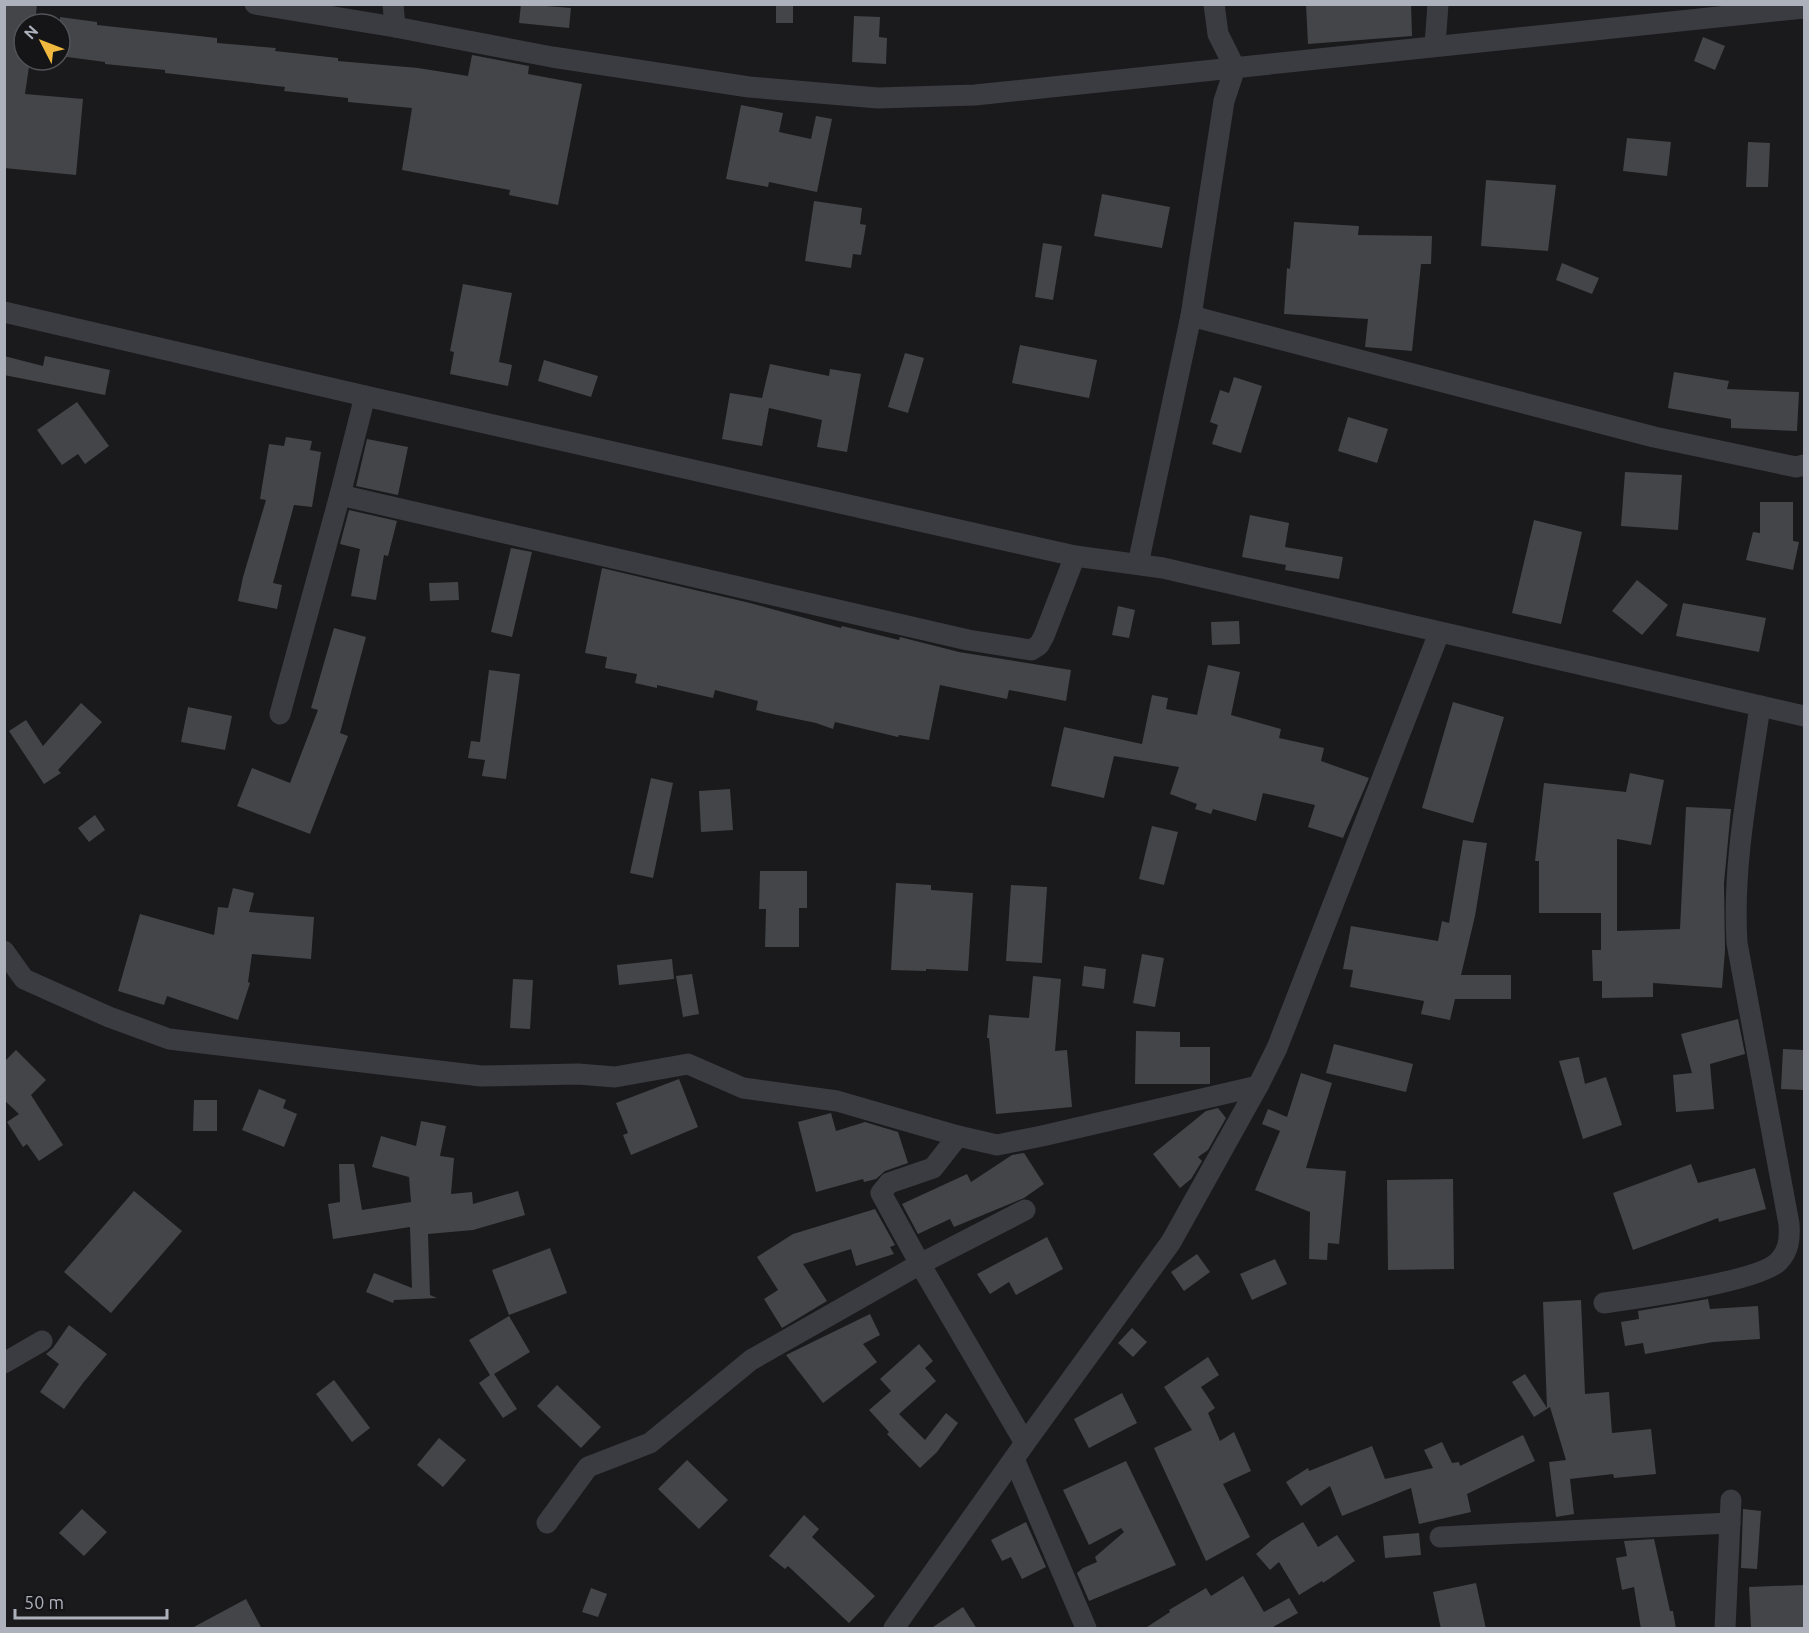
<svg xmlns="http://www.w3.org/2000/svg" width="1809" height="1633" font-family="Ubuntu,sans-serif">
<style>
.building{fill:#444549}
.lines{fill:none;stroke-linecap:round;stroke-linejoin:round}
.minor{stroke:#3b3c41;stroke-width:21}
</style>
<rect width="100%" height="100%" fill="#1a1a1c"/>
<g class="building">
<path d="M4,4H37L35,24H24V60H30L25,94L83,99L76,175L4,168Z"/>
<path d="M521,4L571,8L569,28L519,23Z"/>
<rect x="776" y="4" width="17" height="19"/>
<path d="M1306,4H1411L1412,36L1308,44Z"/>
<path d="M854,16L880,17L879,37L887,38L886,64L852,62Z"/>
<path d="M60,17L97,22V25L217,38V43L276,48L275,51L338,58V61L418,68L468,76L472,55L529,66L528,74L582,84L558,205L509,195L510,190L402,170L412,108L348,102V98L284,91L285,87L165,73V70L105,64V62L60,56Z"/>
<path d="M1703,37L1725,46L1715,70L1694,61Z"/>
<path d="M741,105L783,113L779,132L811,139L816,116L832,119L817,192L769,182L768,187L726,179Z"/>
<path d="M1627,138L1671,142L1667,176L1623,171Z"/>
<path d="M1748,142L1770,143L1768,187H1746Z"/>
<path d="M1486,180L1556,185L1548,251L1481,246Z"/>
<path d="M1102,194L1170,207L1162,248L1094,236Z"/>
<path d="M814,201L862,208L860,224L866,225L861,255L853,254L851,268L805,261Z"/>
<path d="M1294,222L1359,226L1358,235L1432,236L1431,264H1421L1412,351L1365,347L1368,319L1284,314L1287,268L1290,269Z"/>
<path d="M1043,243L1062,246L1053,300L1035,297Z"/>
<path d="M1562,263L1599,278L1592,294L1556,280Z"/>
<path d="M463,284L512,293L499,362L512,365L508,386L450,374L454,352L450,351Z"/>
<path d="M1020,345L1097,360L1089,398L1012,383Z"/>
<path d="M905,353L924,358L908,413L888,407Z"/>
<path d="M4,356L43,366L45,356L110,370L105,395L4,375Z"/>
<path d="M544,360L598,376L591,397L538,381Z"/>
<path d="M770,364L829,376L830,369L861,374L847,452L817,447L822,420L769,408L762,446L722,439L730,393L762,398Z"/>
<path d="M1674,372L1729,381L1727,389L1799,392L1797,431L1731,428V419L1668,408Z"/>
<path d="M1234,377L1262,386L1241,453L1212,444L1218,425L1210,422L1220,390L1229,393Z"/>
<path d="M77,402L109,446L85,464L78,454L62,465L37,430Z"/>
<path d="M1348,417L1388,429L1377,463L1338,451Z"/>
<path d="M286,437L312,441L310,450L321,452L312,507L294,505L273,583L282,585L277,609L238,601L243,577L266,500L260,499L269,444L284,446Z"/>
<path d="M367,439L408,447L398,495L356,486Z"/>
<path d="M1625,472L1682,475L1678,530L1621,526Z"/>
<path d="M1760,502H1793V541L1799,542L1793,570L1746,560L1753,532L1760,533Z"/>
<path d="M349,510L397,521L388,556L384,555L376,600L351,596L360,549L340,544Z"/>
<path d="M1250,515L1289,523L1285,547L1343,557L1339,579L1285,570L1286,565L1242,557Z"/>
<path d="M1534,520L1582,532L1561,624L1512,613Z"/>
<path d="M511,548L532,552L512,637L491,632Z"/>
<path d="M602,568L750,603L841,628L842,626L899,640L900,637L959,652L1071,670L1066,701L1009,690L1007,699L940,685L929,740L899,735L898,737L835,722L833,729L816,723L777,715L756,710L758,701L715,690L713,698L657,685V688L635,683L637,674L605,668L607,657L585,653Z"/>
<path d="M1637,580L1668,605L1642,635L1612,611Z"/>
<path d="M458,582L459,600L430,601L429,583Z"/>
<path d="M1683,603L1766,618L1759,652L1676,636Z"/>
<path d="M1118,606L1135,610L1129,638L1112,635Z"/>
<path d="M1239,621L1240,644L1212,645L1211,622Z"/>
<path d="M334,628L366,637L340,733L348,736L310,834L237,806L252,768L290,783L318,710L311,708Z"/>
<path d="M1208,665L1240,672L1231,715L1281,729L1279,738L1324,748L1321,761L1369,778L1343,838L1308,827L1315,805L1263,793L1256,821L1213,809L1211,814L1195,809L1197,804L1170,794L1179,767L1114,756L1104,798L1051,786L1064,727L1142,744L1152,695L1168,698L1166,709L1197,715Z"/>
<path d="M489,670L520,674L506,779L482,776L485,760L468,758L471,741L480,742Z"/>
<path d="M1453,702L1504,717L1473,823L1422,808Z"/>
<path d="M81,703L102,722L58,770L61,773L44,784L9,731L26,720L43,746Z"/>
<path d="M188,707L232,716L225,750L181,742Z"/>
<path d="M1630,773L1664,780L1651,845L1617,839V931L1680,929L1686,807L1731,809L1724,883L1725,950L1722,988L1653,983V997L1602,998V981H1593L1592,950H1601V913H1539V861H1535L1544,783L1626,792Z"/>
<path d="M651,778L673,783L653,878L630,873Z"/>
<path d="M730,789L733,830L701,832L699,791Z"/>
<path d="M95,815L105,830L89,842L78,828Z"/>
<path d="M1152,826L1178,832L1164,885L1139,879Z"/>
<path d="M1463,840L1487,843L1475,916L1461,975H1511V999H1455L1450,1020L1421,1014L1424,1001L1350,987L1353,970L1343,969L1351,926L1438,941L1442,921L1449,923Z"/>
<path d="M760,871H807V908H799V947H765L766,909H759Z"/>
<path d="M896,883L931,885V890L973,893L968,971L926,969V971L891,970Z"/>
<path d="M1011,885L1047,887L1042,963L1006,961Z"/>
<path d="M233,888L254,893L249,912L314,917L311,959L252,954L248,982L250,983L238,1020L167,996L164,1005L118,991L140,914L214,935L218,907L228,908Z"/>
<path d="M1142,954L1164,958L1155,1007L1133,1003Z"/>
<path d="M672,959L674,979L619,985L617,965Z"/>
<path d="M1084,966L1106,969L1104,989L1082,986Z"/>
<path d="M692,974L699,1014L683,1017L676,976Z"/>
<path d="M1033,976L1061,979L1055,1051L1067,1050L1072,1107L996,1114L989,1038H987L989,1015L1029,1018Z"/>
<path d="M513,979L533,980L530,1029L510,1028Z"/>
<path d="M1738,1019L1745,1054L1710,1064L1714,1109L1676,1112L1673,1075L1692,1073L1681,1034Z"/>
<path d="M1136,1031L1180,1032V1047H1210V1084H1135Z"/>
<path d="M1334,1044L1413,1064L1406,1092L1326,1073Z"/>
<path d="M1783,1049L1804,1050V1090L1781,1089Z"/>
<path d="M16,1050L46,1080L31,1095L63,1145L39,1161L27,1144L23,1147L7,1122L19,1114L4,1100V1062Z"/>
<path d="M1579,1057L1585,1084L1606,1077L1622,1125L1583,1139L1559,1061Z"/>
<path d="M1301,1073L1332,1083L1306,1168L1346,1171L1339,1244L1328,1243L1327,1260L1309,1259L1310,1212L1255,1190L1280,1131L1262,1124L1268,1109L1287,1117Z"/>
<path d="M679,1079L698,1127L631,1155L623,1135L628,1133L616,1103Z"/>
<path d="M259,1089L286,1100L283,1108L297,1114L284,1147L242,1130Z"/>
<path d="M194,1100H217V1131H193Z"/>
<path d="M1218,1108L1226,1118L1208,1150L1198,1157L1202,1161L1191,1179L1180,1188L1153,1154L1206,1111Z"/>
<path d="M831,1113L836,1131L865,1122L898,1132L908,1163L885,1171L876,1179L864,1182L863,1179L816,1192L798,1122Z"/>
<path d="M421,1121L446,1126L440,1156L454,1158L451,1194L472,1192L473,1204L518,1191L525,1215L473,1230L428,1234L430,1295L437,1298L394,1300L393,1303L366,1292L374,1273L412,1288L410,1227L333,1239L328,1204L340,1202L339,1164H354L362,1210L411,1202L409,1177L372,1167L381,1136L416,1146Z"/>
<path d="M1024,1153L1044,1184L1024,1198L954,1227L950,1219L918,1234L902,1204L967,1174L971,1182L1012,1155Z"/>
<path d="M1691,1164L1698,1183L1755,1168L1766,1209L1719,1222L1718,1218L1633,1250L1613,1193Z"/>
<path d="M1453,1179L1454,1269L1388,1270L1387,1180Z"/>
<path d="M134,1191L182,1231L111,1313L64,1272Z"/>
<path d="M875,1209L895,1245L890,1247L894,1254L856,1266L851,1249L803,1264L827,1301L782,1328L764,1299L778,1290L757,1257L793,1234Z"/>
<path d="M1047,1237L1063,1269L1016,1295L1009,1282L990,1294L977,1274Z"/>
<path d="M550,1248L567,1293L509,1315L492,1270Z"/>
<path d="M1197,1254L1210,1272L1184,1291L1171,1272Z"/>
<path d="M1275,1259L1287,1284L1252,1300L1240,1274Z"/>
<path d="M1708,1299L1710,1309L1758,1306L1760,1339L1713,1342L1645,1354L1643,1343L1625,1346L1621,1322L1639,1319L1638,1311Z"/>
<path d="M1581,1300L1585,1394L1609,1392L1612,1433L1651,1429L1656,1474L1614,1478L1613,1474L1570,1479L1574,1514L1556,1517L1549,1462L1566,1460L1550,1407L1534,1417L1512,1382L1525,1374L1547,1408L1543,1302Z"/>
<path d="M870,1314L880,1335L863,1344L877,1362L823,1403L786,1355Z"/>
<path d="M509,1316L530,1352L494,1374L517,1409L503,1418L479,1383L490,1375L469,1340Z"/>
<path d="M69,1325L107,1354L83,1383L64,1409L40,1392L59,1364L46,1354L53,1348Z"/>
<path d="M1132,1328L1147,1342L1133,1357L1118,1343Z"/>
<path d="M919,1344L933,1361L925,1368L936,1381L899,1414L925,1440L946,1413L958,1423L937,1452L920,1468L887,1434L889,1432L869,1410L891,1391L880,1379Z"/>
<path d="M1208,1357L1219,1375L1201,1387L1215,1408L1208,1413L1220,1441L1234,1432L1251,1471L1223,1484L1250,1537L1206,1561L1154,1448L1192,1430L1164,1387Z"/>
<path d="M334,1380L370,1428L352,1442L316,1394Z"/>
<path d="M557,1385L601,1427L581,1448L537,1406Z"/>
<path d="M1122,1393L1137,1423L1089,1448L1074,1419Z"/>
<path d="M1523,1435L1535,1461L1467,1494L1471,1512L1419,1524L1411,1488L1342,1516L1330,1486L1301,1506L1286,1482L1308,1468L1309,1471L1372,1446L1385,1479L1433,1468L1424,1450L1442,1442L1452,1463L1459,1462L1460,1466Z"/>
<path d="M439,1438L466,1460L443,1487L417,1465Z"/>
<path d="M687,1460L728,1500L699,1529L658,1489Z"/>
<path d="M1126,1461L1176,1565L1089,1601L1077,1573L1083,1568L1097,1562L1095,1557L1124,1532L1121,1528L1089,1545L1063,1490Z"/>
<path d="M82,1509L107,1532L84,1556L59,1533Z"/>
<path d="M1743,1509L1761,1511L1757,1569L1741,1568Z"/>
<path d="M804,1515L819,1529L812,1537L875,1596L849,1623L788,1566L785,1569L769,1556Z"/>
<path d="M1026,1522L1046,1567L1022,1579L1011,1557L1002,1561L991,1540Z"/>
<path d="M1303,1522L1318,1547L1337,1535L1355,1561L1323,1583L1322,1581L1299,1595L1279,1562L1270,1570L1256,1554L1271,1541Z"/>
<path d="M1419,1533L1421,1555L1385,1558L1383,1536Z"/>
<path d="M1654,1539L1670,1611H1673L1676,1629H1641L1634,1587L1622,1590L1616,1558L1627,1556L1624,1541Z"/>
<path d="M1243,1576L1264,1612L1289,1598L1298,1613L1273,1627L1274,1629H1144L1170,1612L1169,1610L1206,1588L1211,1596Z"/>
<path d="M1476,1583L1486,1629H1441L1433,1592Z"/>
<path d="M1804,1585V1629H1751L1749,1587Z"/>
<path d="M591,1588L607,1594L598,1617L582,1612Z"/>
<path d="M246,1599L262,1629H190Z"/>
<path d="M963,1607L977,1629H930Z"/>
</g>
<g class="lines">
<g class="minor">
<path d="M255,4L395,27L552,57L749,87L878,98L975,95L1804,8"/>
<path d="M393,4L395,27"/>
<path d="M1435,45L1438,4"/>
<path d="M4,312L365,396L1075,556L1163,568L1804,716"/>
<path d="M1191,316L1654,437L1796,467L1804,465"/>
<path d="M340,495L968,640L1031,650L1039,645L1044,636L1075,556"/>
<path d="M1138,564L1191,316L1224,101L1235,68L1218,34L1214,4"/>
<path d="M280,714L340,495L365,396"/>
<path d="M4,951L24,979L109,1017L169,1039L481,1076L578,1074L615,1077L688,1064L743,1088L837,1101L958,1136L997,1145L1042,1136L1258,1086"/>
<path d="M958,1136L933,1168L889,1183L881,1193L920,1264L1025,1210"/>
<path d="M1604,1303C1638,1298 1757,1282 1778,1262C1789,1251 1790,1239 1789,1224L1737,943C1732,864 1749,784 1760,706"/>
<path d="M4,1363L42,1341"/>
<path d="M1014,1459L1086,1628"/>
<path d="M547,1523L588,1467L650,1443L751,1360L920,1264L1025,1443"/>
<path d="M1440,1537L1730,1523"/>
<path d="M894,1628L1025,1443L1171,1242L1258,1086L1277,1048L1439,633"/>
<path d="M1725,1628L1731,1500"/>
</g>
</g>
<rect width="1809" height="1633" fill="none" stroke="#adb1bb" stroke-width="12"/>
<g transform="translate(42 42) rotate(312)"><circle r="28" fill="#151517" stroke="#525359" stroke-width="1.5"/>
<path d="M0-4.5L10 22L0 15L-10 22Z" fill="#f0b83e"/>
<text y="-9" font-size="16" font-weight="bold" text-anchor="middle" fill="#adb1bb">N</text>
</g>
<path d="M15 1609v9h152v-9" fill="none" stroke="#adb1bb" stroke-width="3"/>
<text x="24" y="1609" font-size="18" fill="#adb1bb" stroke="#151517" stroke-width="4.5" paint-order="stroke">50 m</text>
</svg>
